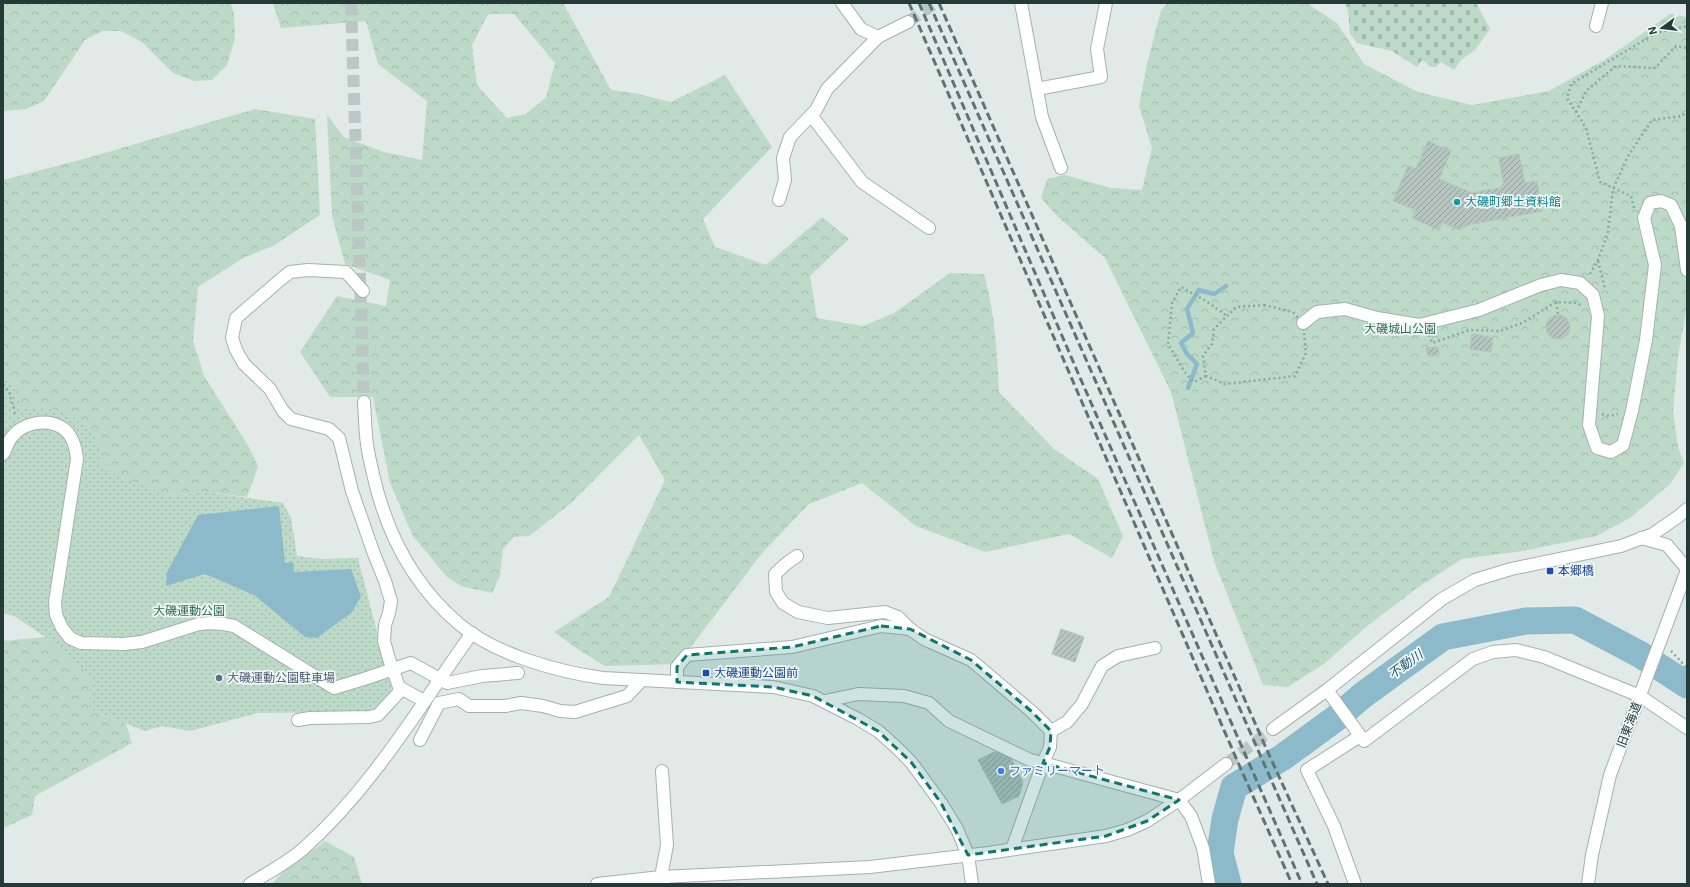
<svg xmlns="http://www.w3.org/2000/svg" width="1690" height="887" font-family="'Exo 2','Noto Sans JP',sans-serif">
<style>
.green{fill:url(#green-dots)}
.forest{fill:url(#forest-crowns);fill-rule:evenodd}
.cemetery{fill:url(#cemetery-stones)}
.water{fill:#8dbacb}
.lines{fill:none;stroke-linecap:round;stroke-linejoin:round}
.stream{stroke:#8dbacb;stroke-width:4.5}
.river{stroke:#8dbacb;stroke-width:27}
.building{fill:url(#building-hatch);stroke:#b4c3bf}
.minor-tunnel{stroke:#bbc7c4;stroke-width:12;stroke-dasharray:12 6;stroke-linecap:butt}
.minor-casing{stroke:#a4b2ae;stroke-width:14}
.path{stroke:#84aca4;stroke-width:2.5;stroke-dasharray:2 3;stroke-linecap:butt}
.minor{stroke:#fff;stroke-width:12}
.rail{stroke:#5d7572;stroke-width:3;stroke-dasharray:8 4;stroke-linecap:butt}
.marked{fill:#0f766e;fill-opacity:0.2;stroke:#0f766e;stroke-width:3;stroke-dasharray:8 5;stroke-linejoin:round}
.culture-dot{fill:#0f9aa8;stroke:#f1f7f5;stroke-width:1.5}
.transit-dot{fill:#1a4fb4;stroke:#f1f7f5;stroke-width:1.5}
.service-dot{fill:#5c6f8a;stroke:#f1f7f5;stroke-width:1.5}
.shop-dot{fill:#3f7fe0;stroke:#f1f7f5;stroke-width:1.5}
.labels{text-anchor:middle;stroke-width:3.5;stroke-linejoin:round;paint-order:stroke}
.culture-label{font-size:12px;fill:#0d838f;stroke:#f1f7f5;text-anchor:start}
.park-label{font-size:12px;fill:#306d4f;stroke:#f1f7f5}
.transit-label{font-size:12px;fill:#164399;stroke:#f1f7f5;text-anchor:start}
.service-label{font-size:12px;fill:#4e5e75;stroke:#f1f7f5;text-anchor:start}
.street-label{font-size:12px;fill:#233a36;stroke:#f1f7f5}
.shop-label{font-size:12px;fill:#366cbe;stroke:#f1f7f5;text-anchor:start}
.water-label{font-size:13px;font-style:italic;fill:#225a71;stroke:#f1f7f5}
</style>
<defs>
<pattern id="green-dots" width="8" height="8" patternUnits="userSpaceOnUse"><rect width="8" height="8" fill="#bcdac7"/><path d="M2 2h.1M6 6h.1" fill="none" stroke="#a1bcac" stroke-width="1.8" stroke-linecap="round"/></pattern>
<pattern id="forest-crowns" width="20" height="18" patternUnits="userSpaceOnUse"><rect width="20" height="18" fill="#bcdac7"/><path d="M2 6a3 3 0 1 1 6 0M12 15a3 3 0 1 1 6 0" fill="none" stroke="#a1bcac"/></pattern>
<pattern id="cemetery-stones" width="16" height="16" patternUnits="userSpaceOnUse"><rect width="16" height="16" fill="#bcdac7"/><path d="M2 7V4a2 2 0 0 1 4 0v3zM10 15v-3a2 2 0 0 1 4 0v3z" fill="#a1bcac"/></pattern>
<pattern id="building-hatch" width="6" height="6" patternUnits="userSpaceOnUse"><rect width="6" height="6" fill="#b7c5c1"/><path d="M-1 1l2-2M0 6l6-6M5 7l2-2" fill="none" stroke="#94a19e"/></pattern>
</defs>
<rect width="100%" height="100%" fill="#e1eae7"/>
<path class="green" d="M3,375L16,390L23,407H51L83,422L99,443L168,496L206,492L283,503L291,518L297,556L321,559L358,558L377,632C378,654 391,673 392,695L377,712L258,713L190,731L162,726L145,731L90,710L66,657L45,637L16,617L3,613Z"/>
<g class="forest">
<path d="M3,3H231L234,15L235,39L227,65L212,80L195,81L173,73L142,42L121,31H102L85,40L44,101L26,109L3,111Z"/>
<path d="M273,3H563L611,90L634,93L671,102L725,75L772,147L703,219L715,247L766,265L822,217L849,239L810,276L817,318L863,326L894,313L950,273L984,274C995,313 997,352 999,392L1054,449L1098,479L1123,536L1112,558L1069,534L985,552L916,526L862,483L809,504L762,553L678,664L605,666L579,650L554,632L609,597L665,480L639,435L570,504L529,536L514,537L503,549L500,576L492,593L461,586L447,577L413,536L390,483L373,397H330L300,352L337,296L386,306L390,280L345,264L332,216L327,115L344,137L384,152L422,160L427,101L378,64L366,21L281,28ZM488,14H514L555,63L546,97L526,114L507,118L477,85L472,45Z"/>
<path d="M1167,3H1307L1337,23L1364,64L1418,92L1472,105L1549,91L1606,59L1670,14L1687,17V305L1678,357L1673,411L1678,447L1684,463L1670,484L1630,518L1596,536L1523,551L1462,559L1417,588L1366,627L1325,663L1288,687L1263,685L1214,561L1171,392L1105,258L1058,217L1041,198L1047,179L1065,175L1111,188L1142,190L1152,148L1139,106L1147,64L1161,10Z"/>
<path d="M255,109L315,119L320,215L273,246L243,258L198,287L193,341L204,376L249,447L258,466L247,497L207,492L168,496L101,469L99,443L83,422L51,408L22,407L16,390L3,375V180L91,157Z"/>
<path d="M45,637L66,657L91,676L90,710L126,724L132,743L35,796L32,815L3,828V641Z"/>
<path d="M325,841L354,857L362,884H272L282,873Z"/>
</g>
<path class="cemetery" d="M1345,3H1476L1490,29L1475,50L1461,60L1454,70L1441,62L1436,67H1431L1422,60L1417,67L1392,51L1357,43L1350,34L1348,11Z"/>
<path class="water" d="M279,506L285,563L293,562L294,572L351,569L361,597L351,613L317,638L305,637L254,595L205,574L166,586L167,572L198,515Z"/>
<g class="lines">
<path class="stream" d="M1188,388L1197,364L1187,354L1181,343L1193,333L1187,309L1199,290L1214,294L1226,286"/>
<path class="river" d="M1228,884L1220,853L1225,819L1234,787L1283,757L1335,719L1363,695L1443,637L1526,621L1575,620L1641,655L1687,685"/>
</g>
<g class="building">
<path d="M1428,141L1451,151L1439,179L1472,193L1504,187L1499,158L1519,154L1525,183L1537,181L1542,211L1468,225L1460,230L1442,222L1439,230L1412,218L1416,210L1393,201L1408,166L1416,169Z"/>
<circle cx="1558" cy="327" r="12"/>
<path d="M1472,334L1493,338L1491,352L1470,349Z"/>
<path d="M1438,347L1439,355L1428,356L1426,348Z"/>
<path d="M1061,629L1084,637L1075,662L1052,654Z"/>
<path d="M994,752L1009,755L1023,782L1019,796L1002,804L978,760Z"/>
</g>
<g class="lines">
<g class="minor-tunnel">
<path d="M351,3L364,402"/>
<path d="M908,22L935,3"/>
<path d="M1226,764L1273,729"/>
</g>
<g class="minor-casing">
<g id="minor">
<path d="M842,3L861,29L878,37L908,22"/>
<path d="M1021,3L1042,117L1061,168"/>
<path d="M1596,26L1602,3"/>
<path d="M1037,89L1101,77L1097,49L1106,3"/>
<path d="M811,115L862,182L929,228"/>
<path d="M779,200L785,180L783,158L790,137L816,110L827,89L878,37"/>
<path d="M363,291L346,272L308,270L290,272L280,280L236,318L232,338L236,350L244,364L270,389L283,411L291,419L329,429L339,438L352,491L374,554L385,581L391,601L389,613L385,625L384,641L389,659L399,687L424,701"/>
<path d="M1303,323L1317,312L1345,309L1377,318L1419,325L1479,310L1541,285L1561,280L1580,283L1593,295L1598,316L1589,425L1597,448L1611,452L1623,445L1632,411L1646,340L1655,265L1644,218L1650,203L1661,201L1671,205L1681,226L1687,270"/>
<path d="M364,402C365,416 365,430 367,444C368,454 371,464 373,474C386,532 413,585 459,624C494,654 558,672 603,678L773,687L813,696L858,719L878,731L896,747L911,762L941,803L957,829L968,855L972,884"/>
<path d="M3,454C6,449 8,442 11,438C22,423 45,418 61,427C72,433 76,448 77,459L55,602L56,615L62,628L70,638L81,643L124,644L142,642L199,624L211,623L223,624L234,626L334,688L364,679L411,663L447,683L482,676L518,673"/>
<path d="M1641,538L1667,545L1687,569"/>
<path d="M797,556L787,563L775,574L776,592L783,603L798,612L828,618L885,612L898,617L910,629L924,639L971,660L1031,711L1051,731L1050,747L1043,763L1030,760L949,721L929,703L904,696L858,694L825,701"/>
<path d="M677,682V667L687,655L792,647L881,626L910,629"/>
<path d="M1327,690L1364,741L1473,659L1493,652L1516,650L1544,657L1640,696L1687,728"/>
<path d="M298,720L310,718L369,717L378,715L402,689"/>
<path d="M1273,729L1327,690L1442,599L1475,580L1511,569L1621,546L1653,534L1679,516L1687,509"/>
<path d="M1051,731L1067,722L1082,704L1102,666L1118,656L1155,648"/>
<path d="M420,740L439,703L459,699L469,706H505L521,703L543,706L560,711L575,712L627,696L642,680"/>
<path d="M662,771L667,845L661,877L664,883"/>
<path d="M1012,849L1043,763L1179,800L1191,816L1203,848L1209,884"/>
<path d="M250,884C267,873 287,863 303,849C372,788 419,707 472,633"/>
<path d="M597,884L661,877L870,867L988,853L1106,836L1127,830L1147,821L1179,800L1226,764"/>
<path d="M1355,884L1334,826L1307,770L1360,736"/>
<path d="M1588,884L1592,855L1610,775L1687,570"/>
</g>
</g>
<g class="path">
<path d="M1576,112L1586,91L1616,66L1655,68L1676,46L1687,48"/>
<path d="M1634,208L1631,196L1600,182L1586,128L1567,98L1571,84L1656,33L1687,26"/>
<path d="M1598,261L1605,289"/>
<path d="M1590,274L1598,260L1608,232L1613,189L1628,156L1652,120L1682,116L1687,112"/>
<path d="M1556,302L1558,314"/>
<path d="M1264,305L1293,312L1303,323L1306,353L1295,376L1225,384L1206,376L1203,356L1212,344L1214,329L1236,307Z"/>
<path d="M1429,335L1432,343L1470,330L1500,331L1522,323L1556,302L1577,303L1582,306"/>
<path d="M1206,376L1194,382C1182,372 1178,358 1168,345L1172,303L1181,287L1206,301L1227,316"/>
<path d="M3,385L9,391L16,416"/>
<path d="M1602,414L1609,416L1618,414"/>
<path d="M1671,651L1687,668"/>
</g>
<use href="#minor" class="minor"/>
<g class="rail">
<path d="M909,3L1240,767L1292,884"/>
<path d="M919,3L1078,373L1302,884"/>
<path d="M929,3L1317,884"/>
<path d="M939,3L1266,748L1328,884"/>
</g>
</g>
<path class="marked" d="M881,626L910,629L971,660L1031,711L1051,731L1050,747L1043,763L1179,800L1147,821L1106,836L968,855L941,803L911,762L878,731L813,696L773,687L677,682V667L687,655L792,647Z"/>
<circle class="culture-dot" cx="1457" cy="202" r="4"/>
<g class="transit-dot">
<rect x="1546" y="567" width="8" height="8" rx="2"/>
<rect x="702" y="669" width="8" height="8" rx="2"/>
</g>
<circle class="service-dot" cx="219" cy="678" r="4"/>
<circle class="shop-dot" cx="1001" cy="771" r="4"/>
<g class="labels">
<g class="culture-label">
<text x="1465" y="206">大磯町郷土資料館</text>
</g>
<g class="park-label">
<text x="1400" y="333">大磯城山公園</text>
<text x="189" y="615">大磯運動公園</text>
</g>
<g class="transit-label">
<text x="1558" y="575">本郷橋</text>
<text x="714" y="677">大磯運動公園前</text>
</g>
<g class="service-label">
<text x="227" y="682">大磯運動公園駐車場</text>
</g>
<g class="street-label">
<text transform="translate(1629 725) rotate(-69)" y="4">旧東海道</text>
</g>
<g class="shop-label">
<text x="1009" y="775">ファミリーマート</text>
</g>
<g class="water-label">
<text transform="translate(1405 664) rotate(-36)" y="5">不動川</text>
</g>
</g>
<rect width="1690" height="887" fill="none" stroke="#233a36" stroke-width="8"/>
<g transform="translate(1662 28) rotate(255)" stroke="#f1f7f5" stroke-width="3" paint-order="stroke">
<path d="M0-3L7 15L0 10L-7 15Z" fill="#233a36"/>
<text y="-6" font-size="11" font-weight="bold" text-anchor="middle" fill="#233a36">N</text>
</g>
</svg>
